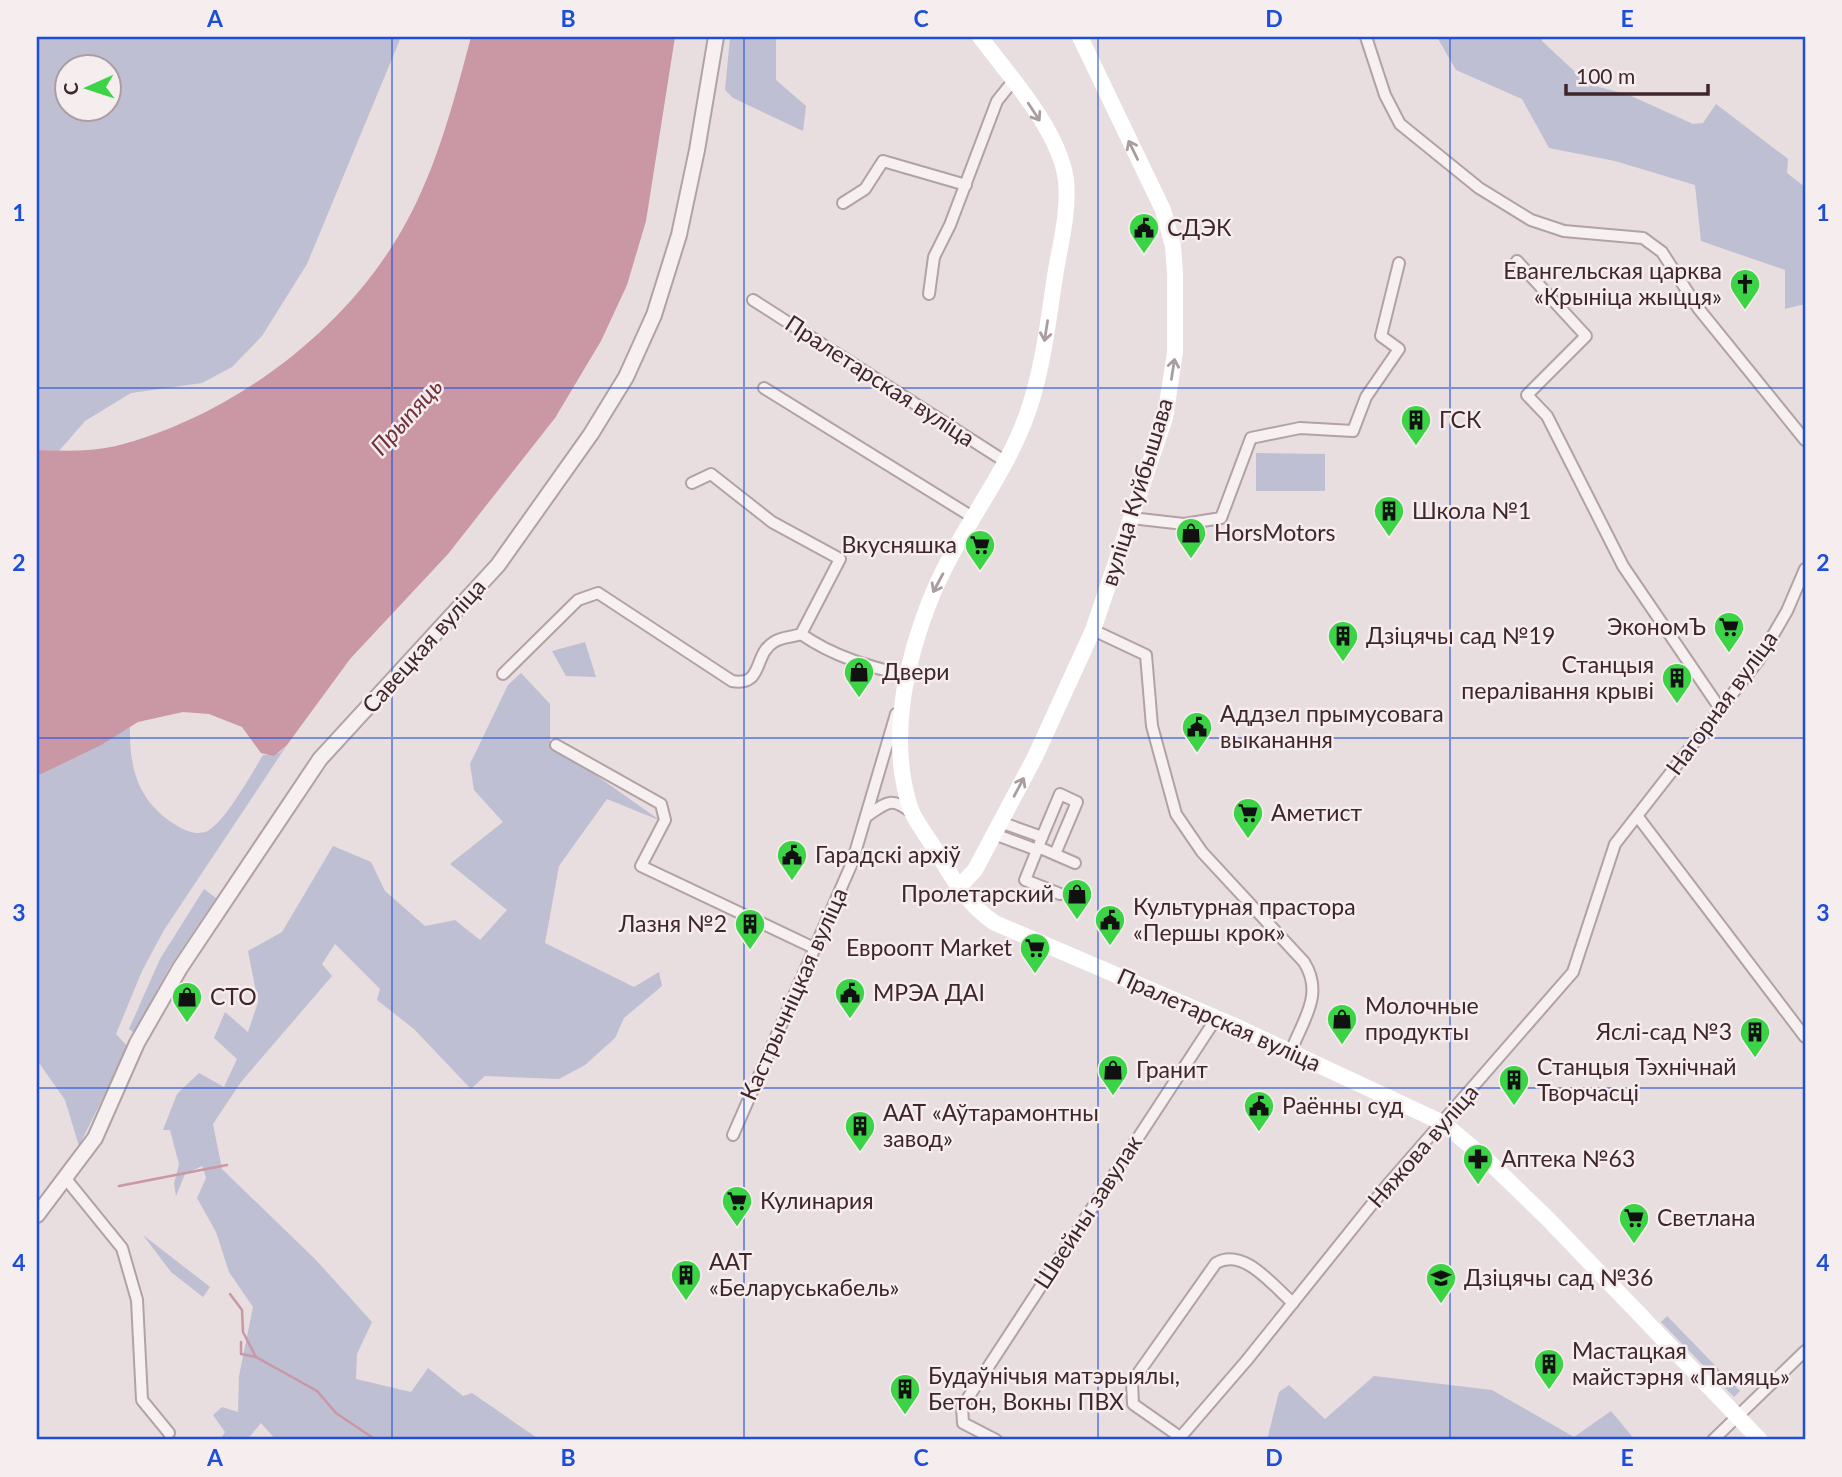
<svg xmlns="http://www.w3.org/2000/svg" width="1842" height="1477" font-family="Lato,sans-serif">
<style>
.green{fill:#bebfd2;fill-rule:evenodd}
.water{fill:#ca97a4}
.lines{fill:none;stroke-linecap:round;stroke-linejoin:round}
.stream{stroke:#ca97a4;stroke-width:2.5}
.minor-casing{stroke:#b2a2a5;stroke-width:14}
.tertiary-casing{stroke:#b2a2a5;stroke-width:18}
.minor{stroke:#f6f0f1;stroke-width:10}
.tertiary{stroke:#f6f0f1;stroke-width:14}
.secondary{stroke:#fff;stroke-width:16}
.oneway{stroke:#a99d9f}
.grid{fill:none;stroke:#1d4ed8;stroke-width:2;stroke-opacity:0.55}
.labels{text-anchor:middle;stroke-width:5;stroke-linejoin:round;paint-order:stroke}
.poi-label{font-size:23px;fill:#3f262a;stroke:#f5edee;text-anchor:start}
.street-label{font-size:23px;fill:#3f262a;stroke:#f5edee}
.water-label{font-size:24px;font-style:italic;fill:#742f3e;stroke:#f5edee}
.neatline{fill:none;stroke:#1d4ed8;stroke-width:2.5}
.grid-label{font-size:23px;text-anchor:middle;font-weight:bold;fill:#1d4ed8}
</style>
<rect width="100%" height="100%" fill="#e8dddf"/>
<g class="green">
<path d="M37,37H401L307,264L262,336L232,367L202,383L131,393L85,421L59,451L37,450ZM66,66H108V108H66Z"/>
<path d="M739,37H776V80L806,106L803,131L733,98L725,90L730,38Z"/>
<path d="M1437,37H1542V41L1588,84L1629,95L1693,124L1703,123L1716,104L1788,159L1787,173L1805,187V304L1785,309V270L1701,241L1695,185L1615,161L1549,148L1522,99L1456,70Z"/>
<path d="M1256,453L1325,454V491H1256Z"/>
<path d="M585,642L596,677L566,676L552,651Z"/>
<path d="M521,673L550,704V743L661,821L607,799L559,866L545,943L634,987L659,972L662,986L624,1018L615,1038L585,1065L559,1079L485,1076L471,1089L414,1029L377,1000L380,989L335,944L322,964L332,976L241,1082L213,1124L222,1169L316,1260L372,1322L357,1354L356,1379L411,1392L428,1368L463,1396L472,1393L540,1440H276L261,1423L247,1440H220L225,1432L213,1415L222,1407L238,1412L239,1376L253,1307L229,1272L216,1232L197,1198L206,1178L202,1166L185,1174L176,1196L174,1184L179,1164L170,1130H163L177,1094L199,1073L224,1087L237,1059L214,1038L225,1012L248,1032L258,1002L248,951L282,932L333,846L371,862L385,891L425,926L455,920L480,940L507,910L450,864L503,822L474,790L470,764L508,685Z"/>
<path d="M130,727C129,770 139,804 179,827C187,831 196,835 205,832C223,826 252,773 263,755L279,753L287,745L164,930L142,971L116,1034L128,1047L79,1146L65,1100L37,1060V776Z"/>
<path d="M204,889L216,898L169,968L134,1033L129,1029L160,959Z"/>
<path d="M143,1235L210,1287L203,1297L171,1272Z"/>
<path d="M1667,1316L1740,1391L1734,1397L1661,1322Z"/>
<path d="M1374,1376L1492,1390L1574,1437L1611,1411L1635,1440H1267L1279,1392L1289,1385L1325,1419Z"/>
</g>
<path class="water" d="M471,37H675L646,221L627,285L601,341L555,418L448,554L350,659L287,745L274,756L261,753L242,727L209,714L183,712L138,722L101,745L37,776V450C63,451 90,452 116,446C227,418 337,337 396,240C434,179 453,105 471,37Z"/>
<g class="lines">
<g class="stream">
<path d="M119,1186L227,1165"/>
<path d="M230,1294L242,1310L243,1332L256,1357L317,1391L336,1413L376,1440"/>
<path d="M241,1342V1354L256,1357"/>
</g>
<g class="minor-casing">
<g id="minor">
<path d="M1366,37L1385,95L1400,124L1479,188L1531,220L1564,231L1643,238L1662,252L1698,308L1805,440"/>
<path d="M843,203L865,189L883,161L966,185"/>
<path d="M1517,261L1586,336L1527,395L1547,416L1623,566L1719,707"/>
<path d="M929,294L934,257L950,225L997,101L1013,81"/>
<path d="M753,300L1006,462"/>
<path d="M764,388L974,518"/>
<path d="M1131,518L1184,524L1221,518L1251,438L1300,428L1353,431L1366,397L1399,349L1381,336L1399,263"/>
<path d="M1093,630L1146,655L1152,726L1176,814L1202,852L1304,962C1324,994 1304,1018 1291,1051"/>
<path d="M801,634C834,657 868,666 907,676"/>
<path d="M503,674L578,600L598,593L732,681C764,687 753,654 774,642C781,637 793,637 801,634L840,559L772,522L711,474L692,483"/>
<path d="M556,745L661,804L665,820L641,866L812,947"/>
<path d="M867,816C887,802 892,796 912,813"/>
<path d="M1638,817L1805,1037"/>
<path d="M1000,822L1042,837L1040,842"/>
<path d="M994,834L1037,850L1025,880L1060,894"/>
<path d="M1042,837L1060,794L1077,802L1055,854"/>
<path d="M1038,847L1075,863"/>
<path d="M733,1135L852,863L896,714"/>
<path d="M66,1179L122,1248L137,1300L142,1400L169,1433"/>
<path d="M1180,1437L1133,1404L1132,1382L1216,1263C1244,1247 1272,1285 1293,1303"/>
<path d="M996,1440L963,1423L962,1407L1217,1017"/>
<path d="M1178,1440L1247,1360L1389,1183L1573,972L1615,844L1758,661L1787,611L1805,569"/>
<path d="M1713,1440L1805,1351"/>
</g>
</g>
<g class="tertiary-casing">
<path id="tertiary" d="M37,1215L95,1138L137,1043L180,968L320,759L498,565L591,434L626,377L654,315L679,235L697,150L716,37"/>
</g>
<use href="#minor" class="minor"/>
<use href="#tertiary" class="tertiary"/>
<g class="secondary">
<path d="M980,37C1009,75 1061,133 1066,181C1069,210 1061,242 1056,270C1048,320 1043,373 1025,420C1001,482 958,533 933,593C906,659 887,740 911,810C916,822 926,835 933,846C951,875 966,904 995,923L1235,1026L1443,1123L1486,1159L1548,1219L1760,1440"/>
<path d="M959,887L975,870L1035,757L1093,630L1165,418L1175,352V273L1173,246L1163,210L1080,37"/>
</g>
</g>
<defs><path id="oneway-shaft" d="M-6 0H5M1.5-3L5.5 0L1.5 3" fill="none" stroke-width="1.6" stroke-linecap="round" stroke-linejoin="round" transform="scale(1.75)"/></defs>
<g class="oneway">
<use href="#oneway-shaft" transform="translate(1034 112) rotate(57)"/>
<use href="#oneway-shaft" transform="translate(1133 150) rotate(-116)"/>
<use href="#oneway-shaft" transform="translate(1046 331) rotate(99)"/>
<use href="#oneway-shaft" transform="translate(1173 369) rotate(-81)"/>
<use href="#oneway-shaft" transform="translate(938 583) rotate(118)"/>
<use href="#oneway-shaft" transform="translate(1019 787) rotate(-62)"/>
</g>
<path class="grid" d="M392,37V1440M744,37V1440M1098,37V1440M1450,37V1440M37,388H1805M37,738H1805M37,1088H1805"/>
<defs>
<g id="civic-pin" transform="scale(1.575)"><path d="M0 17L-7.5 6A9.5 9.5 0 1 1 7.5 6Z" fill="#3cd347" stroke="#f5edee"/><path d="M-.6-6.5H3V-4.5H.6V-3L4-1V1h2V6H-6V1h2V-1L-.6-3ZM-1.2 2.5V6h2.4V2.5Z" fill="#111"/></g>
<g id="church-pin" transform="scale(1.575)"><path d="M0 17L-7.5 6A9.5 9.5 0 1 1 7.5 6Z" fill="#3cd347" stroke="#f5edee"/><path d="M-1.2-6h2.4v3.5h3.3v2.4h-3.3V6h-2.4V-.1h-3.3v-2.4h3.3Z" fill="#111"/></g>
<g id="building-pin" transform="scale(1.575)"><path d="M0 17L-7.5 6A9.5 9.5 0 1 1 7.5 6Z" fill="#3cd347" stroke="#f5edee"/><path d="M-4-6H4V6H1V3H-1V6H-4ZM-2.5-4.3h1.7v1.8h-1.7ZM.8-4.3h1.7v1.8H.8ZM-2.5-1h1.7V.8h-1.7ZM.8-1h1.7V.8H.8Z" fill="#111"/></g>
<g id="shop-pin" transform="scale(1.575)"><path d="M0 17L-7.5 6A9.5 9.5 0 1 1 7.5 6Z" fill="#3cd347" stroke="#f5edee"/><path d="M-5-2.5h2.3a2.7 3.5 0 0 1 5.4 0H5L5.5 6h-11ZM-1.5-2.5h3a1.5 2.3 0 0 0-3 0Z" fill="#111"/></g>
<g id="supermarket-pin" transform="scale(1.575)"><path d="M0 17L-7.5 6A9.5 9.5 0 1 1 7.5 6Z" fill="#3cd347" stroke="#f5edee"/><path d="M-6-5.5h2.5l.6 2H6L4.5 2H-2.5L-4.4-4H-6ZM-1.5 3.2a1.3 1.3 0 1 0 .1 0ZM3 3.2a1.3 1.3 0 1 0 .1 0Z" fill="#111"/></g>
<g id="pharmacy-pin" transform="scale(1.575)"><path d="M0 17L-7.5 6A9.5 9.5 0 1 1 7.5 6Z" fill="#3cd347" stroke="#f5edee"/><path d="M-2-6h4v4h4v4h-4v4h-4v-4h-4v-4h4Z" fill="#111"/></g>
<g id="school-pin" transform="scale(1.575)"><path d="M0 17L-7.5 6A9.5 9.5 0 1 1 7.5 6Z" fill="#3cd347" stroke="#f5edee"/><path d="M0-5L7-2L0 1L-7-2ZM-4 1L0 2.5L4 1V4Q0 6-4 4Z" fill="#111"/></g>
</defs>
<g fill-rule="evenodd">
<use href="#civic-pin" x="1144" y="228"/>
<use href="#church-pin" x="1745" y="284"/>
<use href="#building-pin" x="1416" y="420"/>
<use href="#building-pin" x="1389" y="511"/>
<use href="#shop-pin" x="1191" y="533"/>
<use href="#supermarket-pin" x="980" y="545"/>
<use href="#supermarket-pin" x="1729" y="627"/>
<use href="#building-pin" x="1343" y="636"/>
<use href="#shop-pin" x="859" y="672"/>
<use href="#building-pin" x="1677" y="678"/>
<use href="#civic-pin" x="1197" y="727"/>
<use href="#supermarket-pin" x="1248" y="813"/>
<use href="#civic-pin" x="792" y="855"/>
<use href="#shop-pin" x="1077" y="894"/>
<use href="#civic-pin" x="1110" y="920"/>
<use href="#building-pin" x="750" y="924"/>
<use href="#supermarket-pin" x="1035" y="948"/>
<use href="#civic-pin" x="850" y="993"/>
<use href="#shop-pin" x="187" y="997"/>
<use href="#shop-pin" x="1342" y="1019"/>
<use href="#building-pin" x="1755" y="1032"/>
<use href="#shop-pin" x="1113" y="1070"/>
<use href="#building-pin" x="1514" y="1080"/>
<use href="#civic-pin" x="1259" y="1106"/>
<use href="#building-pin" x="860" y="1126"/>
<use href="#pharmacy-pin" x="1478" y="1159"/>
<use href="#supermarket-pin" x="737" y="1201"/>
<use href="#supermarket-pin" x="1634" y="1218"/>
<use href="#building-pin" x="686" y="1275"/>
<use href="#school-pin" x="1441" y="1278"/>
<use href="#building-pin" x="1549" y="1364"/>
<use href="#building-pin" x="905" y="1389"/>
</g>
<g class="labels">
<g class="poi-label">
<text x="1167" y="236">СДЭК</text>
<text x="1722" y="279" text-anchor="end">Евангельская царква<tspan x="1722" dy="26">«Крыніца жыцця»</tspan></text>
<text x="1439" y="428">ГСК</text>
<text x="1412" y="519">Школа №1</text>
<text x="1214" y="541">HorsMotors</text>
<text x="957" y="553" text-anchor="end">Вкусняшка</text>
<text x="1706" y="635" text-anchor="end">ЭкономЪ</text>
<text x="1366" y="644">Дзіцячы сад №19</text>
<text x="1654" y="673" text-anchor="end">Станцыя<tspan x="1654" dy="26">пералівання крыві</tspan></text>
<text x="882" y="680">Двери</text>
<text x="1220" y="722">Аддзел прымусовага<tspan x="1220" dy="26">выканання</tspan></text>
<text x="1271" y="821">Аметист</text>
<text x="815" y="863">Гарадскі архіў</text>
<text x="1054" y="902" text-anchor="end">Пролетарский</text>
<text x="1133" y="915">Культурная прастора<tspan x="1133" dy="26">«Першы крок»</tspan></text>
<text x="727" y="932" text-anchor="end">Лазня №2</text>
<text x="1012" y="956" text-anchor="end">Евроопт Market</text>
<text x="873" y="1001">МРЭА ДАІ</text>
<text x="210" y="1005">СТО</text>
<text x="1365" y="1014">Молочные<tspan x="1365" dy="26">продукты</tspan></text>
<text x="1732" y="1040" text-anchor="end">Яслі-сад №3</text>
<text x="1537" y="1075">Станцыя Тэхнічнай<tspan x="1537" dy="26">Творчасці</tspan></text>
<text x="1136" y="1078">Гранит</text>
<text x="1282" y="1114">Раённы суд</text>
<text x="883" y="1121">ААТ «Аўтарамонтны<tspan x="883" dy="26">завод»</tspan></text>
<text x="1501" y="1167">Аптека №63</text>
<text x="760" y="1209">Кулинария</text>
<text x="1657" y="1226">Светлана</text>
<text x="709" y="1270">ААТ<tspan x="709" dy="26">«Беларуськабель»</tspan></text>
<text x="1464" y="1286">Дзіцячы сад №36</text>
<text x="1572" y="1359">Мастацкая<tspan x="1572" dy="26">майстэрня «Памяць»</tspan></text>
<text x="928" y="1384">Будаўнічыя матэрыялы,<tspan x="928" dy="26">Бетон, Вокны ПВХ</tspan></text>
</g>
<g class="street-label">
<text transform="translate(880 381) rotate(33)" y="8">Пралетарская вуліца</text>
<text transform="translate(1137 492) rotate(-73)" y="8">вуліца Куйбышава</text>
<text transform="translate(424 646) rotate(-48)" y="8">Савецкая вуліца</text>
<text transform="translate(1722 703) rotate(-54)" y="8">Нагорная вуліца</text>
<text transform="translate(794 994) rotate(-66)" y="8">Кастрычніцкая вуліца</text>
<text transform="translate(1219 1020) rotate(24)" y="8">Пралетарская вуліца</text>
<text transform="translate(1423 1146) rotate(-49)" y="8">Няжова вуліца</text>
<text transform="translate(1088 1212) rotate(-57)" y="8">Швейны завулак</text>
</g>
<g class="water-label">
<text transform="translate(407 417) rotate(-48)" y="8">Прыпяць</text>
</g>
</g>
<rect width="1842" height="1477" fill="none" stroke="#f5edee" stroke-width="77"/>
<g transform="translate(88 88) rotate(267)"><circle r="33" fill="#f5edee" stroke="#ac9da0" stroke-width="2"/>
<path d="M0-5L12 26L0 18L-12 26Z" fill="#3cd347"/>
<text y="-10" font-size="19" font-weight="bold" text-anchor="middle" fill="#3f262a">С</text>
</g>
<path d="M1566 84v10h142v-10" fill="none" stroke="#3f262a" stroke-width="3.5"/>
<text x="1576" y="84" font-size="21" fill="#3f262a" stroke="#f5edee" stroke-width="5" paint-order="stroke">100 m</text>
<rect x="38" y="38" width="1766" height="1400" class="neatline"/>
<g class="grid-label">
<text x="215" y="27">A</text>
<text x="568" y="27">B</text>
<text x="921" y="27">C</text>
<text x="1274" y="27">D</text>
<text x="1627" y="27">E</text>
<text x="19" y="221">1</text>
<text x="1823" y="221">1</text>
<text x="19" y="571">2</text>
<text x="1823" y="571">2</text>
<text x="19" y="921">3</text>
<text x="1823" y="921">3</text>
<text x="19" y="1271">4</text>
<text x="1823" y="1271">4</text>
<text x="215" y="1466">A</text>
<text x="568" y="1466">B</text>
<text x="921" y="1466">C</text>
<text x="1274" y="1466">D</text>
<text x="1627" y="1466">E</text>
</g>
</svg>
